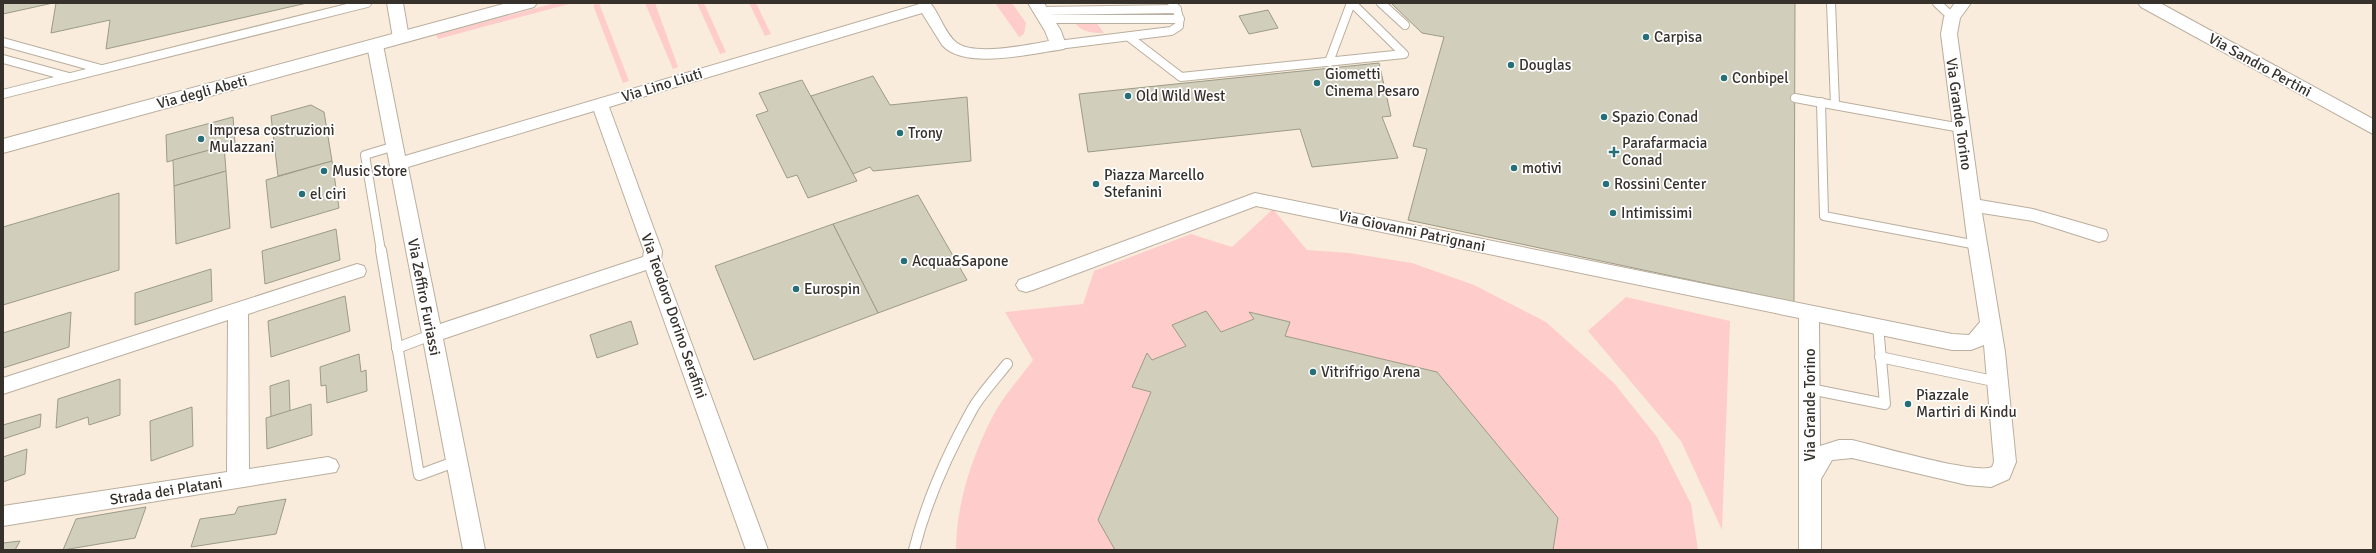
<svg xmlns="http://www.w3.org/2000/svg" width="2376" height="553" font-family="Signika,sans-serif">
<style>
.green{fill:#fecdcb}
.building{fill:#d1cfbc;stroke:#9c9a88}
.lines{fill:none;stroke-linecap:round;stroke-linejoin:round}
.lane-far1-casing{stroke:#baae9e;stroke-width:10}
.lane-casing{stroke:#baae9e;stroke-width:12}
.street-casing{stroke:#baae9e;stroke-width:2}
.secondary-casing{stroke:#baae9e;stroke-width:2}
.primary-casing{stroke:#baae9e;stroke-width:2}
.lane-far1{stroke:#fff;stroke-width:8}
.lane{stroke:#fff;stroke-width:10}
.street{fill:#fff;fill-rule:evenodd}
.secondary{fill:#fff;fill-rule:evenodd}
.primary{fill:#fff;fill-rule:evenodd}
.poi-dot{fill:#266f78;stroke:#fff;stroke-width:1.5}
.labels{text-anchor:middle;stroke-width:3.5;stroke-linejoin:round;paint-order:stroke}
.poi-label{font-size:15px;fill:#36312b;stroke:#fff;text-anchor:start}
.street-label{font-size:15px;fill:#36312b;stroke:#fff}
</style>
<rect width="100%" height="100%" fill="#f9ecdc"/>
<g class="green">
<path d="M555,3H573L438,39L436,35Z"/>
<path d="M599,3L629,81L623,83L593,5Z"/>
<path d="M645,3H655L678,67L673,69Z"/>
<path d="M697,3H704L726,52L720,54Z"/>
<path d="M749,3H756L771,34L765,36Z"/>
<path d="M995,3H1012L1026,23L1024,34L1019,37Z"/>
<path d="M1095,21L1104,33C1092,33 1081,32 1074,22Z"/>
<path d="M1273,209L1307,250L1349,253L1412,263L1474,285L1546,322L1614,383L1657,437L1691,504L1698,550H956C956,503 973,453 995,412C1005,394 1021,377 1033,360L1005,312L1083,304L1094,271L1191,234L1232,247Z"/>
<path d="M1626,297L1730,321L1722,530L1681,441L1588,331Z"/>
</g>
<g class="building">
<path d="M3,3H53L3,14Z"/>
<path d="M56,3H307L106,49L110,20L51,33Z"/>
<path d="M1391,3H1795L1794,302L1408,220L1427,149L1413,146L1444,37L1422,33Z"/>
<path d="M1268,10L1278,28L1249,34L1239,16Z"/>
<path d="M1379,63L1391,116L1382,117L1398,158L1312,167L1300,129L1088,152L1079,94Z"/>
<path d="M873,76L890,105L967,97L971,161L873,171L870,167L853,174L811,96Z"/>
<path d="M802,80L857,181L808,198L797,175L787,178L756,115L768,111L759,93Z"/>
<path d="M311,105L324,112L332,161L278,176L271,116Z"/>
<path d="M233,117L235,143L167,162L166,135Z"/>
<path d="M224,146L226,171L174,186L173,160Z"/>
<path d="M332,161L339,208L271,228L266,180Z"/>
<path d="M226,171L230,228L176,244L174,186Z"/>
<path d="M119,193V270L3,305V227Z"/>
<path d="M918,195L967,280L878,313L833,224Z"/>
<path d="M833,224L878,313L754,360L715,266Z"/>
<path d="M336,229L340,260L265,284L262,251Z"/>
<path d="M211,269L212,301L135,325V293Z"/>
<path d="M345,296L350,331L271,357L268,321Z"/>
<path d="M1206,311L1221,332L1254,319L1249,312L1290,322L1285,336L1437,372L1558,518L1553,550H1115L1098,520L1151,392L1132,387L1147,353L1152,360L1186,346L1172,325Z"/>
<path d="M71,312L69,347L3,368V333Z"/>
<path d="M631,321L638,344L597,358L590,335Z"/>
<path d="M359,354L361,372L366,370L367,391L327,403L326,385L321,386L320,367Z"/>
<path d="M120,379V415L89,425L88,417L56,428L58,399Z"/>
<path d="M289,380L290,411L271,417L270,386Z"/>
<path d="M311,404L312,435L267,449L266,418Z"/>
<path d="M192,407L193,446L151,461L150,421Z"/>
<path d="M41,414L40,427L3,439V425Z"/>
<path d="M27,449L25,474L3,482V457Z"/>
<path d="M286,499L276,534L191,547L200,519L235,514L238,507Z"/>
<path d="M146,507L135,538L63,550L76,519Z"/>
<path d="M20,541L15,550H3V543Z"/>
</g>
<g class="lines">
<g class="lane-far1-casing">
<g id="lane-far1">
<path d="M1381,3L1405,25"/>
<path d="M1831,3L1835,105"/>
<path d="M1937,3L1952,17"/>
<path d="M1041,11L1177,9"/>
<path d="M1047,19H1180"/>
<path d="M1129,37L1181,77L1404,54L1352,3"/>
<path d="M3,42L101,69"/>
<path d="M1058,45L1171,31L1179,26C1180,17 1178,10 1172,3"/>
<path d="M3,59L69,77"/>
<path d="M1329,62L1351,3"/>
<path d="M3,94L367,3"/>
<path d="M1795,98L1961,128"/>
<path d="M1821,102L1824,216L1977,245"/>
<path d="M381,251L365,155L395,146"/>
</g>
</g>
<g class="lane-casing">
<g id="lane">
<path d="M381,250L419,475L457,461"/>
<path d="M397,348L431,335"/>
<path d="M1880,357L1998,382"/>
<path d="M1810,389L1885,404L1878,326"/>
<path d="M914,550C926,502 949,451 973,408C982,393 996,378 1007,364"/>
</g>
</g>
<g class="street-casing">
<g id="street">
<path d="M387,3H403L409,38L407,42H395L393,38Z"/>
<path d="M923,3L931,4C940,15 945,34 957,43C975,56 1027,45 1049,41L1045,31L1028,3H1044L1061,31L1066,45L1064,49L1058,50C1029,54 964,70 942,45L922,13L609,107L662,251L661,261L768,550H746L646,270L443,339L485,550H463L367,45L369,41H381L383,45L405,156ZM594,111L644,251L643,257L440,324L408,167Z"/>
<path d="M1955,3H1971L1960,18L1957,34L1980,200L2033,209L2106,230L2108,235L2106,240L2099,242L2033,221L1982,213L2005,352L2016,462L2009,479L1991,487L1967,485L1852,458L1832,460L1821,479V550H1799V318L1256,206L1033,290L1026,292L1019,290L1016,285L1019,280L1255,193L1952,334L1969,335L1980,322L1968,245L1941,34L1944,17ZM1819,322L1952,350H1971L1984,345L1994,462L1992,467C1977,475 1874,445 1852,440H1839L1820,446Z"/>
<path d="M357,264L364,266L366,271L364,276L248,314L249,469L328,457L336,460L339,466L336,472L3,526V506L227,472L228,320L3,394V378Z"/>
</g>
</g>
<g class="secondary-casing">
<path id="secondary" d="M507,3H537L534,7L3,153V139Z"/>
</g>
<g class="primary-casing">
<path id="primary" d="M2138,3H2160L2373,119V134L2141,7Z"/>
</g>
<use href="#lane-far1" class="lane-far1"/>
<use href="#lane" class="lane"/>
<use href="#street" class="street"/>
<use href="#secondary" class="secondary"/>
<use href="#primary" class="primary"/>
</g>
<g class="poi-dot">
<circle cx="1646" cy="37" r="4"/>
<circle cx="1511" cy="65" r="4"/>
<circle cx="1724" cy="78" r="4"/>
<circle cx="1317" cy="83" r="4"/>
<circle cx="1128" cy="96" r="4"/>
<circle cx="1604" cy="117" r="4"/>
<circle cx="900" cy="133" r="4"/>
<circle cx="201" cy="139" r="4"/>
<path d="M1612 146h4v4h4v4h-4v4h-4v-4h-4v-4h4z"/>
<circle cx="1514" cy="168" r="4"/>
<circle cx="324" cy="171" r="4"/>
<circle cx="1096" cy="184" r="4"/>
<circle cx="1606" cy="184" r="4"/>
<circle cx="302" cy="194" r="4"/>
<circle cx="1613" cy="213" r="4"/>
<circle cx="904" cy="261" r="4"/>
<circle cx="796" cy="289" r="4"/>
<circle cx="1313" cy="372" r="4"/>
<circle cx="1908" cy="404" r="4"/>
</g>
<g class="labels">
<g class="poi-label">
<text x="1654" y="42">Carpisa</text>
<text x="1519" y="70">Douglas</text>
<text x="1325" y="79">Giometti<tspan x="1325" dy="17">Cinema Pesaro</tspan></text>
<text x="1732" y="83">Conbipel</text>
<text x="1136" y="101">Old Wild West</text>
<text x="1612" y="122">Spazio Conad</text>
<text x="209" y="135">Impresa costruzioni<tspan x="209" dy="17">Mulazzani</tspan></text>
<text x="908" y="138">Trony</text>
<text x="1622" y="148">Parafarmacia<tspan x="1622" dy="17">Conad</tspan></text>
<text x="1522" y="173">motivi</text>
<text x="332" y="176">Music Store</text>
<text x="1104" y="180">Piazza Marcello<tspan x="1104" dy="17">Stefanini</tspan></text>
<text x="1614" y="189">Rossini Center</text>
<text x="310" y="199">el ciri</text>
<text x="1621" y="218">Intimissimi</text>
<text x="912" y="266">Acqua&amp;Sapone</text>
<text x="804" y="294">Eurospin</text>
<text x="1321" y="377">Vitrifrigo Arena</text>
<text x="1916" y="400">Piazzale<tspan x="1916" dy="17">Martiri di Kindu</tspan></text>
</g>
<g class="street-label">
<text transform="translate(2260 65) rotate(29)" y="5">Via Sandro Pertini</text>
<text transform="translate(662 85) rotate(-17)" y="5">Via Lino Liuti</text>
<text transform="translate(202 92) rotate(-15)" y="5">Via degli Abeti</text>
<text transform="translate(1959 114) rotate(82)" y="5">Via Grande Torino</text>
<text transform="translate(1412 231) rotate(12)" y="5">Via Giovanni Patrignani</text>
<text transform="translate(424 297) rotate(79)" y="5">Via Zeffiro Furiassi</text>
<text transform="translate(674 316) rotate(71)" y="5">Via Teodoro Dorino Serafini</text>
<text transform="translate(1810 405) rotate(-90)" y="5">Via Grande Torino</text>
<text transform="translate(166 491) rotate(-9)" y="5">Strada dei Platani</text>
</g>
</g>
<rect width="2376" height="553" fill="none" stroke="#36312b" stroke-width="8"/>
</svg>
